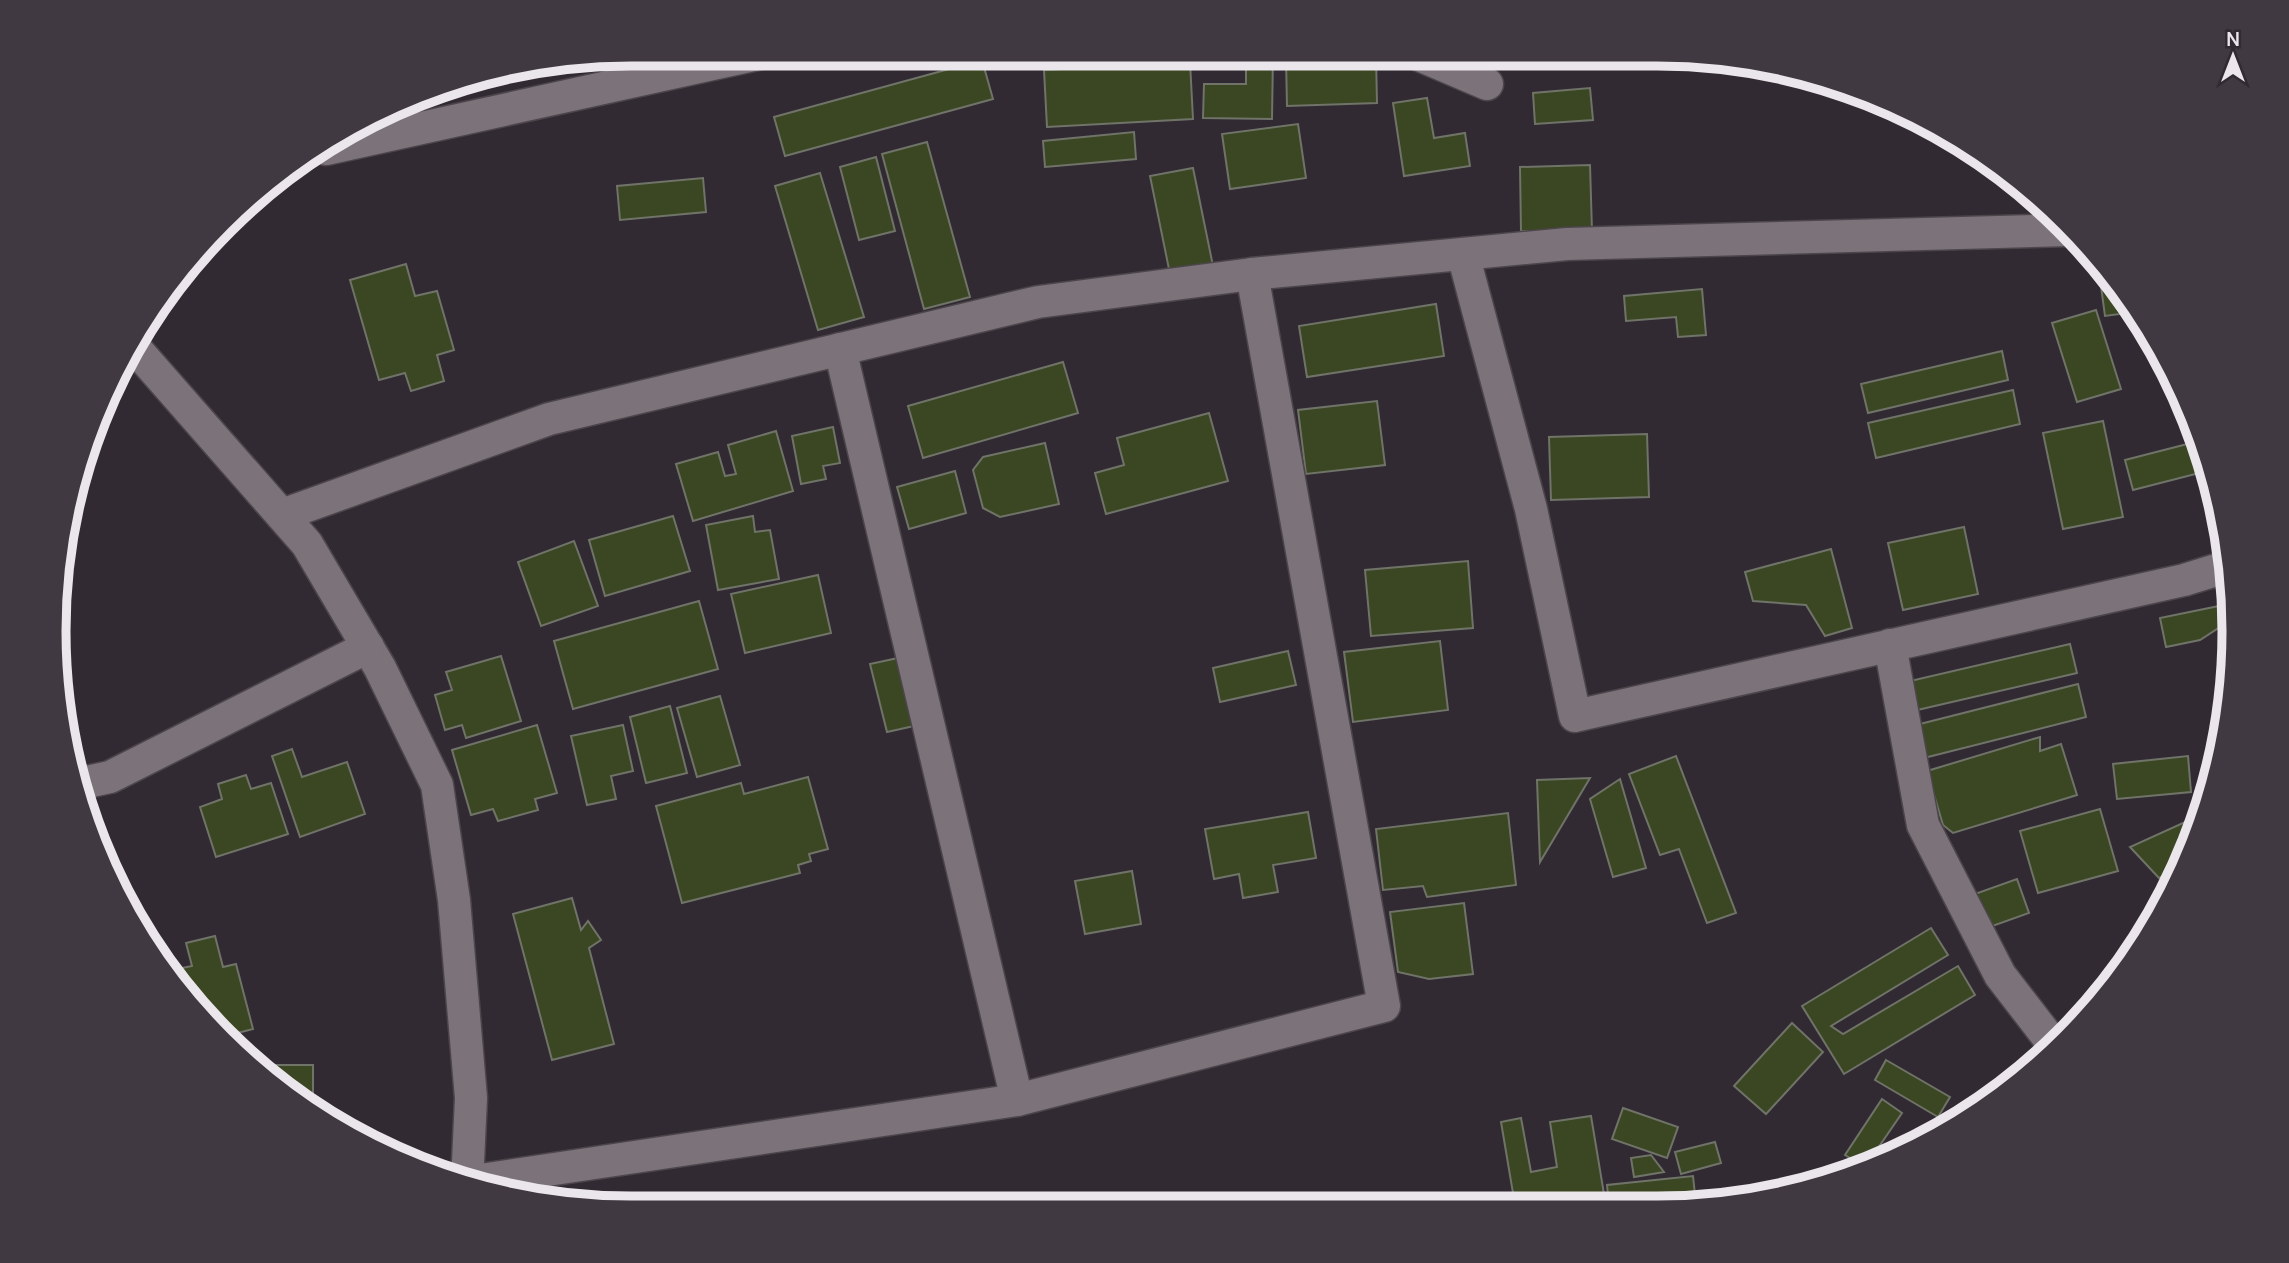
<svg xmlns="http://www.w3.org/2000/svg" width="2289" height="1263" font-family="Manrope,sans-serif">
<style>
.building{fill:#3b4623;stroke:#6f7368;stroke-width:2}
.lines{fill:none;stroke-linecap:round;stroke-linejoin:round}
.street-casing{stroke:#4c464b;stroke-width:35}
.street{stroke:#7b727a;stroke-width:32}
.rim{fill:none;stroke:#ebe6eb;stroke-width:9}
</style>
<rect width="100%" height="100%" fill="#322a32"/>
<g class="building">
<path d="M1246,55H1273L1272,119L1203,118L1204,84H1246Z"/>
<path d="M1376,56L1377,103L1287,106L1286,58Z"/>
<path d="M982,60L993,99L785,156L774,117Z"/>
<path d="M1190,62L1193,119L1047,127L1044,70Z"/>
<path d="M1590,88L1593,120L1535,124L1533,93Z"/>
<path d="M1427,98L1434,138L1465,133L1470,166L1404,176L1393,103Z"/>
<path d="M1298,124L1306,178L1230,189L1222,134Z"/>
<path d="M1134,132L1136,159L1045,167L1043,141Z"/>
<path d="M927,142L970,297L924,309L882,154Z"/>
<path d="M876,157L895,231L859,240L840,167Z"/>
<path d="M1590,165L1592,231H1521L1520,167Z"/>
<path d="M1193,168L1213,266L1170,274L1150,176Z"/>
<path d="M820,173L864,317L818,330L775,186Z"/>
<path d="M703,178L706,212L620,220L617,186Z"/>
<path d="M406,264L415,296L437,291L454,350L437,355L444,381L411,391L405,373L379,380L350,280Z"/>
<path d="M2113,277L2115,280L2135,312L2105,316L2100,279Z"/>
<path d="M1702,289L1706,335L1678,337L1676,317L1626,321L1624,296Z"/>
<path d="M1436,304L1444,356L1307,377L1299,326Z"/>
<path d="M2096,310L2121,389L2077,402L2052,323Z"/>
<path d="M2002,351L2008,380L1868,413L1861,384Z"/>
<path d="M1063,362L1078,413L923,458L908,406Z"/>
<path d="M2013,390L2020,424L1876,458L1868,423Z"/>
<path d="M1377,401L1385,465L1306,474L1298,410Z"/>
<path d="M1209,413L1228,481L1106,514L1095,473L1124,465L1117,438Z"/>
<path d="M2103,421L2123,517L2063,529L2043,433Z"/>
<path d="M833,427L840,463L823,466L826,479L801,484L792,436Z"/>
<path d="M776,431L793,491L693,521L676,464L718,452L725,476L736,474L728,445Z"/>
<path d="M1647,434L1649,497L1551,500L1549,437Z"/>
<path d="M2199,441L2207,471L2133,490L2125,460Z"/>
<path d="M1045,443L1059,504L1000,517L983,508L973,470L983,457Z"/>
<path d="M955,471L966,513L909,529L897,487Z"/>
<path d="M673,516L690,571L605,596L589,540Z"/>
<path d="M753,516L755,532L770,530L779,579L718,590L706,525Z"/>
<path d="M1964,527L1978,594L1903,610L1888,543Z"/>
<path d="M574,541L598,606L541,626L518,562Z"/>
<path d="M1831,549L1852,628L1825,636L1806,605L1753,601L1745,572Z"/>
<path d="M1468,561L1473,628L1371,636L1365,570Z"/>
<path d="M818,575L831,633L745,653L731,594Z"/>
<path d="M699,601L718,669L573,709L554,641Z"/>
<path d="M2219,606L2223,625L2200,640L2166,647L2160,618Z"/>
<path d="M1440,641L1448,710L1353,722L1344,652Z"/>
<path d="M2070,644L2077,673L1913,711L1906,682Z"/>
<path d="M1288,651L1296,685L1220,702L1213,668Z"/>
<path d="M501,656L521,721L466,738L462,725L445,730L435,695L452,690L446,672Z"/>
<path d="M898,658L914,726L887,732L870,664Z"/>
<path d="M2078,684L2086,717L1920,759L1912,726Z"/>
<path d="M720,696L740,765L697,777L677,708Z"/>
<path d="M670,706L687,773L646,783L630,717Z"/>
<path d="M537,725L557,793L535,799L538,810L498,821L493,809L471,815L452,750Z"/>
<path d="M623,725L633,771L611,776L616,799L587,805L571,736Z"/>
<path d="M2040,737V751L2061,744L2077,795L1953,833L1943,825L1927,771Z"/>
<path d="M292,749L302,777L347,762L365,814L300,837L272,756Z"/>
<path d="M1676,756L1736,913L1707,923L1679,849L1660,855L1629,774Z"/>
<path d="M2188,756L2191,792L2117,799L2113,764Z"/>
<path d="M246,775L251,789L271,783L288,834L216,857L200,807L222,799L218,784Z"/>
<path d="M808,777L828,849L809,854L811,861L798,865L800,873L682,903L656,806L741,783L744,794Z"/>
<path d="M1590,778L1540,862L1537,780Z"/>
<path d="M1620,779L1646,868L1613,877L1590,799Z"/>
<path d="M2100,809L2118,871L2038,893L2020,831Z"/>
<path d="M1308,812L1316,858L1273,865L1278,892L1243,898L1239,874L1214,879L1205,829Z"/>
<path d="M1508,813L1516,885L1427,897L1423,886L1383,890L1376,829Z"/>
<path d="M2205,813L2181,868L2159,878L2130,847Z"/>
<path d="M1132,871L1141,924L1085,934L1075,881Z"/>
<path d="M2017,879L2029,913L1984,929L1972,895Z"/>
<path d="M572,898L581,930L588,921L601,940L589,948L614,1044L552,1060L513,914Z"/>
<path d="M1464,903L1473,974L1429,979L1398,972L1390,912Z"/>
<path d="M1931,928L1948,955L1831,1026L1843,1034L1958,966L1975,995L1844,1074L1802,1006Z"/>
<path d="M215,936L223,967L236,964L253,1029L226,1036L198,1012L190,1000L182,968L192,966L186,943Z"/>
<path d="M1792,1023L1823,1052L1766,1114L1734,1086Z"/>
<path d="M1886,1060L1950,1097L1938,1117L1875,1080Z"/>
<path d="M261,1065H313V1107Z"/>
<path d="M2022,1071L2023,1072L1994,1098L1991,1094Z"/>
<path d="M1979,1094L1986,1105L1979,1111L1953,1124L1948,1118Z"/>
<path d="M1882,1099L1902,1113L1865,1167L1845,1155Z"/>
<path d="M1623,1108L1678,1127L1667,1158L1612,1139Z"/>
<path d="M1591,1116L1604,1194L1544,1204L1515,1205L1501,1122L1521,1118L1531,1172L1557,1167L1550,1122Z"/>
<path d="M1715,1142L1721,1163L1681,1174L1675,1152Z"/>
<path d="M1651,1155L1664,1172L1634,1177L1631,1158Z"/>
<path d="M1693,1176L1696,1204H1609L1607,1185Z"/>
</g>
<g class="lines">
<g class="street-casing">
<g id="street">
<path d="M1419,55L1487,84"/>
<path d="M326,149L758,54"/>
<path d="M1463,254L1531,509L1575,716L2184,580L2229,566"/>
<path d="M135,348L307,544L380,668L437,785L454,900L471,1098L467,1183"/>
<path d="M840,349L1017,1100"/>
<path d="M282,515L549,419L1038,302L1252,274L1567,244L2069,230"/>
<path d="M1890,645L1923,825L2000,975L2054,1045"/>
<path d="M82,783L110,777L368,647"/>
<path d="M467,1182L1017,1100L1384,1006L1252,274"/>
</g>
</g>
<use href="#street" class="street"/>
</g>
<path d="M0 0H2289V1263H0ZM631 66H1657A565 565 0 0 1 2222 631V631A565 565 0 0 1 1657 1196H631A565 565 0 0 1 66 631V631A565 565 0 0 1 631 66Z" fill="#413941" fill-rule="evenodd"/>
<path class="rim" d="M631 66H1657A565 565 0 0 1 2222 631V631A565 565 0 0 1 1657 1196H631A565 565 0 0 1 66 631V631A565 565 0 0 1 631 66Z"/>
<g transform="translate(2233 56)" stroke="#322a32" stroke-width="5" paint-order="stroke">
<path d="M0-5L12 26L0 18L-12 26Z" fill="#ebe6eb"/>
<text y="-10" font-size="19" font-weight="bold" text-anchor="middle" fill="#ebe6eb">N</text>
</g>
</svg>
